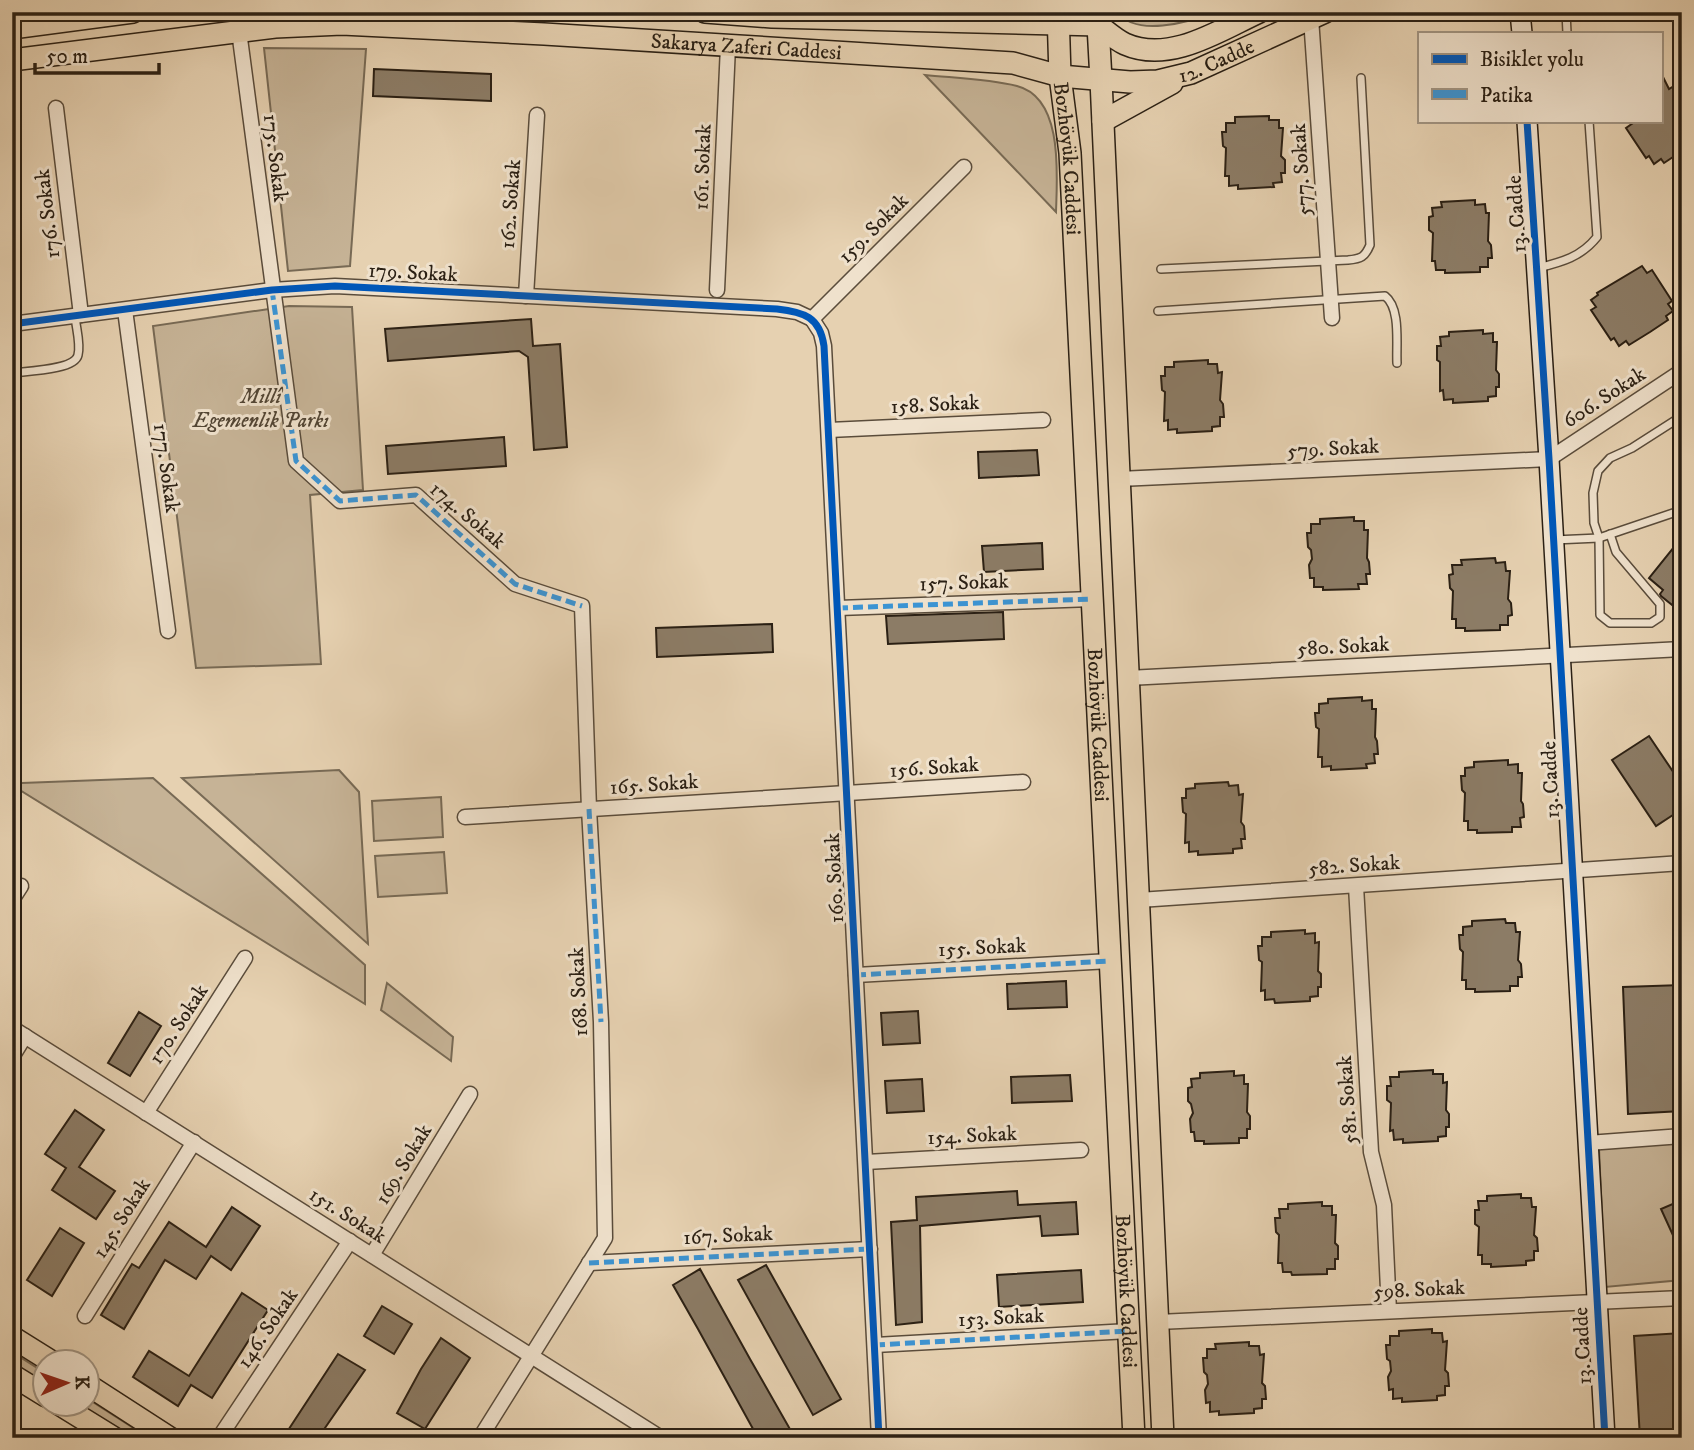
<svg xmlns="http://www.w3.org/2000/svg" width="1694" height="1450" font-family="'IM FELL DW Pica',serif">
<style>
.green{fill:#c6b396;stroke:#786a55;stroke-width:2}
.building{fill:#8c7c66;stroke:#2b2014;stroke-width:2}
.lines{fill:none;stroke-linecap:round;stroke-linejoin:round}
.lane-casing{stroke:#5a4c3b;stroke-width:10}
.street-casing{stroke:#5a4c3b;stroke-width:17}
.secondary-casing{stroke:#2b2014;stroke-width:22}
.primary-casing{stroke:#2b2014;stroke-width:24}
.lane{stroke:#efe1cc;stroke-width:7}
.street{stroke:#efe1cc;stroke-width:14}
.secondary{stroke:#efe1cc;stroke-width:19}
.primary{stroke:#e6d1b1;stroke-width:21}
.quiet{stroke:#3c94d3;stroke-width:5;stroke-dasharray:10 5;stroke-linecap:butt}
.cycleway-casing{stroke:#efe1cc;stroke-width:11}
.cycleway{stroke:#0057b8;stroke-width:7}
.labels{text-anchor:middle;stroke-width:6;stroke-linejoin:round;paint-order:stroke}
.street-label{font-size:21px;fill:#2b2014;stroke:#efe1cc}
.park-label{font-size:21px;font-style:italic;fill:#524534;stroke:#efe1cc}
</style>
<rect width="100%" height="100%" fill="#e6d1b1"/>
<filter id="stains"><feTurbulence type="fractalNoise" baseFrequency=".00286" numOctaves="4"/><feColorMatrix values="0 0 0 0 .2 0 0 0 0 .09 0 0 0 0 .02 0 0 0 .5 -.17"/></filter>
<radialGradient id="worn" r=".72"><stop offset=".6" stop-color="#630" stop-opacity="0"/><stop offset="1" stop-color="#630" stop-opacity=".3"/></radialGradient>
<g class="green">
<path d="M1117,12H1213C1188,23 1136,37 1117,12Z"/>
<path d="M264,48L366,49L350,266L288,271Z"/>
<path d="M925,75C955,78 988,79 1017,86C1064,98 1057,176 1056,212Z"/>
<path d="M289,306L352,307L363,490L310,495L321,664L196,668L153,326Z"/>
<path d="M339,770L359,792L368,944L182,778Z"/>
<path d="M153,778L365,965V1004L15,787L22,783Z"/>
<path d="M441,797L443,837L374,841L372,801Z"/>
<path d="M444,852L447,893L378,897L375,856Z"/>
<path d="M387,983L453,1037L451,1061L381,1010Z"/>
<path d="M1682,1142V1280L1605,1287L1599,1148Z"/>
<path d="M12,1352L45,1373V1386L12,1364Z"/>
<path d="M88,1399L149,1438H129L76,1405L88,1404Z"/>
</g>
<g class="building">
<path d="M374,69L491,74V101L373,96Z"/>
<path d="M1661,73L1669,89L1682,81V151L1664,163L1661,159L1654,164L1649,156L1646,158L1626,128L1636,121H1661Z"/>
<path d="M1269,116V120H1279V128H1283L1281,156L1285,160V173H1281L1282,182L1273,183L1274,187L1238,189V185L1229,186V176H1225L1226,148L1223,146L1222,132H1226V123H1235V117Z"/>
<path d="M1475,200V205L1485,204L1486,213H1489L1488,241L1491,245L1492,258H1488V267H1480V272L1445,273V270H1436L1435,261H1432L1433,233L1429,230V217L1433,216L1432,208L1442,207L1441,202Z"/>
<path d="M1642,266L1647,273L1652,270L1672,301L1668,304L1673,311L1666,316L1668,320L1650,332L1629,345L1626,341L1619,346L1614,338L1611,340L1591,310L1596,307L1591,300L1598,295L1597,293Z"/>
<path d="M531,319L533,346L560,344L567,447L534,450L528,357L519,351L388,361L385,329Z"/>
<path d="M1483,330V334L1493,333V342H1497L1496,370L1499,374V387H1496V396L1488,397V401L1453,403V399L1444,400L1443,390L1440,391V362L1437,360V346H1441L1440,337L1449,336V332Z"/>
<path d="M1208,360V364H1217L1218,373L1222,372L1220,400L1223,404L1224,417H1220V426L1212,427V431L1177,433V429L1168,430V420L1164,421L1165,392L1162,390L1161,376H1165V367H1174V362Z"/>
<path d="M504,437L506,466L388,474L386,446Z"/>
<path d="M1037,450L1039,475L979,478L978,452Z"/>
<path d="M1354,517V521H1364V530H1368L1367,558L1369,562L1370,574H1366L1367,584H1358L1359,589L1323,590V587H1314V578H1310L1309,565L1312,559L1311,550L1308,547L1307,533H1311V524H1320V519Z"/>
<path d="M1682,537V613L1661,596L1660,594L1663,590L1649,578Z"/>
<path d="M1042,543L1043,569L984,572L982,546Z"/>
<path d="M1495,558L1496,563L1505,562L1506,571H1510L1508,599L1511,603L1512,615L1508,616V625H1500V630L1465,631V628H1456V619H1452L1453,591L1450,588L1449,575L1453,574L1452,565H1462L1461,560Z"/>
<path d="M1003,612L1004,639L888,644L886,616Z"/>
<path d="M772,624L773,652L657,657L656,628Z"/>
<path d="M1362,697V701L1372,700V709H1376L1375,737L1377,741L1378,754H1374L1375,763L1366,764L1367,768L1331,770V766L1322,767V757H1318L1319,729L1316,727L1315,713H1319V704L1328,703V699Z"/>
<path d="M1649,736L1682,785V809L1656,826L1612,760Z"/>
<path d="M1508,760V765L1518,764V773H1522L1521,801L1523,804L1524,817L1520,818L1521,827H1512V832L1477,833V830H1468V821H1464L1465,793L1462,790L1461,776H1465V768L1474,767V762Z"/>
<path d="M1228,782L1229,786L1238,785L1239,795L1243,794L1241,822L1244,826L1245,839H1241L1242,848L1233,849V853L1198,855V851L1189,852V842L1185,843L1186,814L1183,812L1182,798H1186V789L1195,788V784Z"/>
<path d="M1505,919L1506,923H1515L1516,932H1520L1518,960L1521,964L1522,977H1518V986H1510V991L1475,992V989H1466V980H1462L1463,952L1460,949L1459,935H1463V927L1472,926V921Z"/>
<path d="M1305,930V934L1315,933V943L1319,942L1318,971L1321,974V987H1318V996L1310,997V1001L1275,1003L1274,999L1265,1000V990L1261,991L1262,962L1259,960L1258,946H1262V937H1271V932Z"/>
<path d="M1066,981L1067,1007L1008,1009L1007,984Z"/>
<path d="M1682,985V1111L1628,1114L1623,987Z"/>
<path d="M918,1011L920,1043L883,1045L881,1013Z"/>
<path d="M139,1012L161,1026L130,1076L108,1063Z"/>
<path d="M1433,1070V1074H1443V1083L1447,1082L1446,1110L1449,1114V1127H1446V1136L1438,1137V1141L1403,1143V1139L1394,1140L1393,1130L1390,1131L1391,1103L1387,1100V1086H1391L1390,1077H1399V1072Z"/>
<path d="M1234,1071V1076L1244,1075V1084H1248L1247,1112L1250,1116V1129H1247V1138H1239V1143L1204,1144V1141H1195L1194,1132H1191L1190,1119L1193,1113L1191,1104L1188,1101V1088L1192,1087L1191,1079L1200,1078V1073Z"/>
<path d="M1070,1075L1072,1101L1012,1103L1011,1077Z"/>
<path d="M922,1079L924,1111L887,1113L885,1081Z"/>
<path d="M75,1110L104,1130L79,1167L115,1191L96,1219L52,1190L66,1168L45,1154Z"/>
<path d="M1017,1191L1018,1205L1076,1202L1078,1234L1042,1236L1040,1216L920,1226L922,1322L896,1325L891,1222L917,1220L916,1197Z"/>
<path d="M1521,1194V1198H1531L1532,1207H1536L1534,1235L1537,1238L1538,1251H1534V1260L1526,1261V1265L1491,1267V1264H1482V1255H1478L1479,1227L1475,1224V1210H1479L1478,1201H1487V1196Z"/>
<path d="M1682,1200V1255L1661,1209Z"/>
<path d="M1322,1202V1206H1332V1215H1336L1335,1243L1338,1246V1259H1335V1269H1327V1274L1292,1275L1291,1272H1283L1282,1263H1278L1279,1235L1276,1232L1275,1218H1280L1279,1209H1288V1204Z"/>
<path d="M232,1207L260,1226L231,1270L211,1256L196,1279L165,1260L124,1329L101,1315L132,1264L139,1268L169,1222L206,1247Z"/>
<path d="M60,1228L84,1243L52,1296L27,1280Z"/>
<path d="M766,1265L841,1399L813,1415L738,1280Z"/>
<path d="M700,1269L750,1359L795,1438H758L698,1329L673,1285Z"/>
<path d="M1081,1270L1083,1302L999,1307L997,1275Z"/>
<path d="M242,1293L268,1310L212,1398L191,1385L178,1406L133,1377L149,1351L189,1376Z"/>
<path d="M382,1306L412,1324L394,1354L364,1336Z"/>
<path d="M1432,1329V1333H1442L1443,1342L1447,1341L1445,1370L1448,1373L1449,1386H1445V1395L1437,1396V1400L1402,1402V1398L1393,1399V1389L1389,1390L1388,1377L1391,1371L1390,1361L1387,1359L1386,1345H1390V1336H1399V1331Z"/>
<path d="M1682,1333V1438H1640L1634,1336Z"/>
<path d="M441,1338L470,1358L425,1429L397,1413L421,1369Z"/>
<path d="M1249,1342V1346H1259L1260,1355L1264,1354L1262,1383L1265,1386L1266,1399H1262V1408L1254,1409V1413L1219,1415V1411L1210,1412V1402L1206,1403L1205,1390L1208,1384L1207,1375L1204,1372L1203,1358H1207V1349H1216L1215,1344Z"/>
<path d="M338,1354L365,1370L318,1438H283Z"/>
</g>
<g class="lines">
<g class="lane-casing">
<g id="lane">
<path d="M1566,12L1567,33"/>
<path d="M1538,268C1562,262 1581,257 1597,237L1589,121"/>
<path d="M1161,269L1348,260C1361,259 1365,257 1370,245L1361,78"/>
<path d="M1158,311L1385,296C1401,308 1396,344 1397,363"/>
<path d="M12,373C27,371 75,370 78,355C81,344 76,328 75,316"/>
<path d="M1610,534L1616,552L1660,604V617L1651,623H1610L1600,615L1599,538L1594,523L1593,493L1598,471L1610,458L1632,448L1682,416"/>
<path d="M1554,540L1599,538L1682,510"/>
</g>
</g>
<g class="street-casing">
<g id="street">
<path d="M1311,18L1332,318"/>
<path d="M239,31L296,461L340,501L416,495L515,584L582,606L589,809L601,1022L605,1238L480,1438"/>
<path d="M56,108L81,315"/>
<path d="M717,290L728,46"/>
<path d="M526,296L537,115"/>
<path d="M125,310L168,631"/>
<path d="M812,319L821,333L824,346L879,1438"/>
<path d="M812,319L964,167"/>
<path d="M12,324L272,290L335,286L777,309L797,312L812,319"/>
<path d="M829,430L1043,420"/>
<path d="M1119,479L1549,459L1682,371"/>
<path d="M838,608L1092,599"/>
<path d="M1128,678L1682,649"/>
<path d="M465,817L1023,782"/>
<path d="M1356,886L1371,1152L1384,1205L1389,1311"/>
<path d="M12,900L21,886"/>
<path d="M1139,900L1682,863"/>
<path d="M856,975L1110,961"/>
<path d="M12,1028L661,1438"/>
<path d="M12,1057L25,1036"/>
<path d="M146,1113L245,958"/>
<path d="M1588,1143L1682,1136"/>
<path d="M866,1162L1081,1150"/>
<path d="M372,1255L470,1094"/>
<path d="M589,1263L870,1249"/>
<path d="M85,1316L194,1142"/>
<path d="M1158,1322L1682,1298"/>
<path d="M875,1345L1129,1331"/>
<path d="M219,1438L350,1241"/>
</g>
</g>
<g class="secondary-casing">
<g id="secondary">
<path d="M1520,12L1522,33"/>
<path d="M1527,121L1549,459L1605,1438"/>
</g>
</g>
<g class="primary-casing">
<g id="primary">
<path d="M705,12L772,17L1098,25"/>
<path id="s1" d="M1058,12L1060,76L1070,153L1134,1438"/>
<path d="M1094,12L1098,25L1101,80L1163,1438"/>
<path d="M1098,25C1106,31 1116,40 1125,44C1170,64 1220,30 1259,12"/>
<path d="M12,28L133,12"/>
<path id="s2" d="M12,60L275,27L342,24L544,34L1013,63L1060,76L1130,82L1158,81L1191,73L1325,12"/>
<path d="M1103,121L1172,83"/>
<path d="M12,1337L52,1362"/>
<path d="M12,1375L46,1396"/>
<path d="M88,1385L170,1438"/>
<path d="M59,1404L114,1438"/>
</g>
</g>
<use href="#lane" class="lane"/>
<use href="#street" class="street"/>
<use href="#secondary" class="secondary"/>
<use href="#primary" class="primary"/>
<g class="quiet">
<path d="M272,290L296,461L340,501L416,495L515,584L582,606"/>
<path d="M838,608L1092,599"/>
<path d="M589,809L601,1022"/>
<path d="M856,975L1110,961"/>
<path d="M589,1263L870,1249"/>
<path d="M875,1345L1129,1331"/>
</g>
<g class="cycleway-casing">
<g id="cycleway">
<path d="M1527,121L1549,459L1605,1438"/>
<path d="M12,324L272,290L335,286L777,309C804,312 820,317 824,346L879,1438"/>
</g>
</g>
<use href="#cycleway" class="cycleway"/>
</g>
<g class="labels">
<g class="street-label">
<text dy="7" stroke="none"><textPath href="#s2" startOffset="737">Sakarya Zaferi Caddesi</textPath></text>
<text dy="7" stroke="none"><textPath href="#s2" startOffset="1213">12. Cadde</textPath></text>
<text transform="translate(276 158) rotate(83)" y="7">175. Sokak</text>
<text dy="7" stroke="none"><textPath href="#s1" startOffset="147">Bozhöyük Caddesi</textPath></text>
<text transform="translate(702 167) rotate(-88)" y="7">161. Sokak</text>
<text transform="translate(1301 170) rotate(-94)" y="7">577. Sokak</text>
<text transform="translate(510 204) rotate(-86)" y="7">162. Sokak</text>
<text transform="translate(47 214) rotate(-97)" y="7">176. Sokak</text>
<text transform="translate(1516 214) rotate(-94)" y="7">13. Cadde</text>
<text transform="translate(873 228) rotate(-45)" y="7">159. Sokak</text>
<text transform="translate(413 272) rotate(3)" y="7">179. Sokak</text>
<text transform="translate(1604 397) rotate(-33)" y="7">606. Sokak</text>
<text transform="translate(935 404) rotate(-3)" y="7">158. Sokak</text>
<text transform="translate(1333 448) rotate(-3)" y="7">579. Sokak</text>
<text transform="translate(167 468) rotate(82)" y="7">177. Sokak</text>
<text transform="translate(468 515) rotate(40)" y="7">174. Sokak</text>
<text transform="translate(964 582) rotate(-2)" y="7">157. Sokak</text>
<text transform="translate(1343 646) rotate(-3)" y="7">580. Sokak</text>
<text dy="7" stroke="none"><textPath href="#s1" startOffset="714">Bozhöyük Caddesi</textPath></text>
<text transform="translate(934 767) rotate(-4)" y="7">156. Sokak</text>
<text transform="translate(1550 780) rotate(-93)" y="7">13. Cadde</text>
<text transform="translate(654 784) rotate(-4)" y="7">165. Sokak</text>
<text transform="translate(1354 865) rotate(-4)" y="7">582. Sokak</text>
<text transform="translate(834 878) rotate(-93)" y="7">160. Sokak</text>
<text transform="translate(982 947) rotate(-3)" y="7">155. Sokak</text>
<text transform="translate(578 992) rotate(-93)" y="7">168. Sokak</text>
<text transform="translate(178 1024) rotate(-57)" y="7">170. Sokak</text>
<text transform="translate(1347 1100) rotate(-94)" y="7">581. Sokak</text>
<text transform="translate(972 1135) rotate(-3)" y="7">154. Sokak</text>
<text transform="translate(403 1164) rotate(-59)" y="7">169. Sokak</text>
<text transform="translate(348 1215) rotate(32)" y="7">151. Sokak</text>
<text transform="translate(121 1218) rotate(-58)" y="7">145. Sokak</text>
<text transform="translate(728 1235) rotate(-3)" y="7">167. Sokak</text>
<text transform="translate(1419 1289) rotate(-3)" y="7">598. Sokak</text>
<text dy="7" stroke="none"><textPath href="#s1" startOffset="1281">Bozhöyük Caddesi</textPath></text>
<text transform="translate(1001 1317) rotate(-3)" y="7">153. Sokak</text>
<text transform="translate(267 1328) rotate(-56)" y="7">146. Sokak</text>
<text transform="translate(1582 1346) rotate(-93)" y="7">13. Cadde</text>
</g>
<g class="park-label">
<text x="261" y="403">Millî<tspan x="261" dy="24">Egemenlik Parkı</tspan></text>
</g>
</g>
<rect width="1694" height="1450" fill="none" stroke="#e6d1b1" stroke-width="42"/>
<rect x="14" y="14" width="1666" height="1422" fill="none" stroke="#2b2014" stroke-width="3.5"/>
<rect x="21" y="21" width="1652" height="1408" fill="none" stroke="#2b2014" stroke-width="2"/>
<rect x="1418" y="32" width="245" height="91" fill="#efe1cc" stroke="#a19482" stroke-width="2"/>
<rect x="1432" y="54" width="35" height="10" fill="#0057b8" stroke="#a19482" stroke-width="2"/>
<text x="1480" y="66" font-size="21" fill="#2b2014">Bisiklet yolu</text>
<rect x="1432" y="89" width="35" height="10" fill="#3c94d3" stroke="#a19482" stroke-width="2"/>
<text x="1480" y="102" font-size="21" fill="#2b2014">Patika</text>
<g transform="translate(66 1383) rotate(88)"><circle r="33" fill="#efe1cc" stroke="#a19482" stroke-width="2"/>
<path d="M0-5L12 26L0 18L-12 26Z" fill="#8f2418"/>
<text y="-10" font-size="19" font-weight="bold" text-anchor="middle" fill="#2b2014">K</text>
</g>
<path d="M35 63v10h124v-10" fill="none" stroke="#2b2014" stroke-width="3.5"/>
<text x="46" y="63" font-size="21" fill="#2b2014" stroke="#efe1cc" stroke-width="5" paint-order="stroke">50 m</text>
<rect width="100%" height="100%" filter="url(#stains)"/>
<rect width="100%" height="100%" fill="url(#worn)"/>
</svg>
